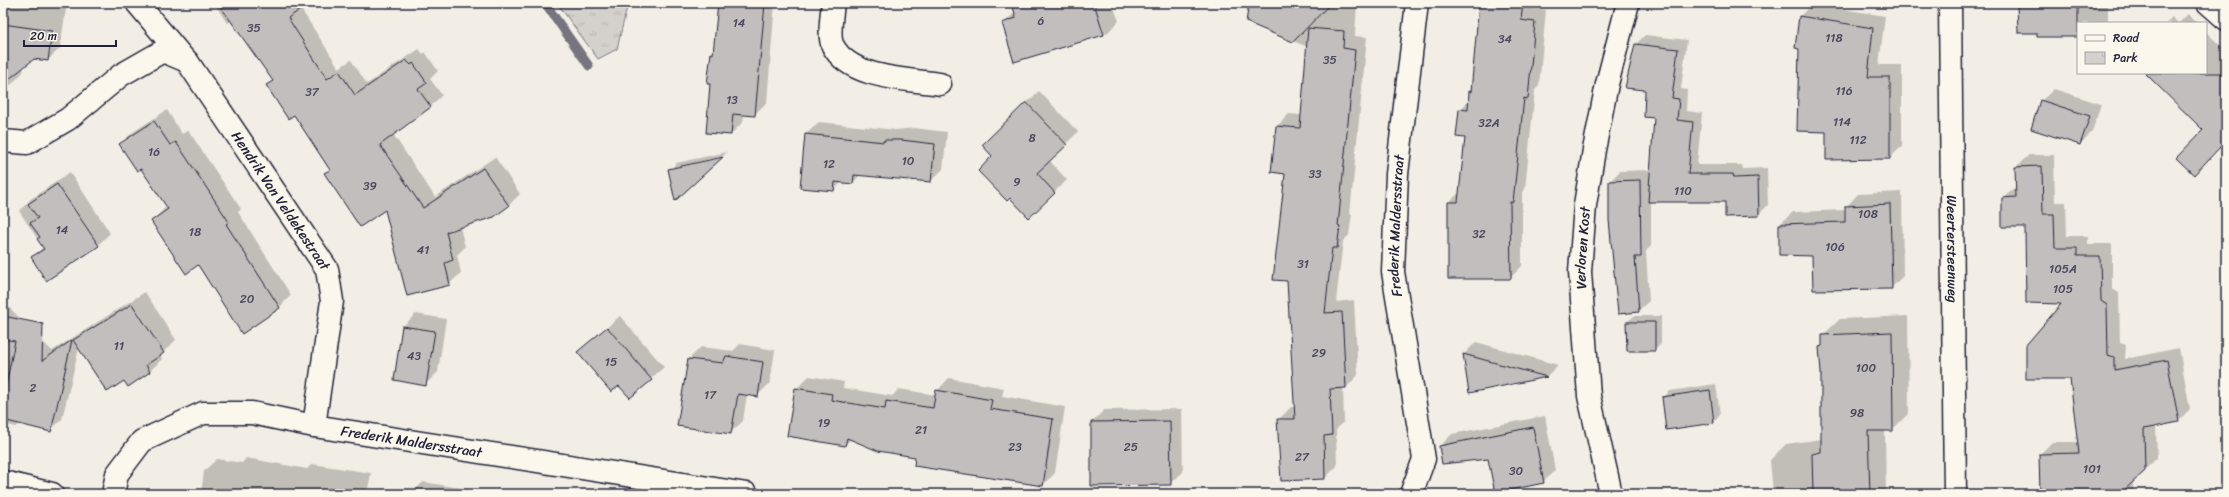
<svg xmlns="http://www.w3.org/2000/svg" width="2229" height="497" font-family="Sriracha,sans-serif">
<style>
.park{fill:url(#park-tufts);stroke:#7b7a84}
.shadow{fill:#0003}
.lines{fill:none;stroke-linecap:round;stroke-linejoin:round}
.stream{stroke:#76747f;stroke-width:9}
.building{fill:#c2bebe;stroke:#22223b}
.minor-casing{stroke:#22223b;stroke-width:25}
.major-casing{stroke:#22223b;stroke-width:25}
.minor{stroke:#fbf7ec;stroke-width:22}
.major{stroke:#fbf7ec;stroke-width:22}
.labels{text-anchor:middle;stroke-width:4;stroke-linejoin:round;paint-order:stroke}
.number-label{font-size:12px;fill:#4a495c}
.street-label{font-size:14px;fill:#22223b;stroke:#fbf7ec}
</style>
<defs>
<pattern id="park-tufts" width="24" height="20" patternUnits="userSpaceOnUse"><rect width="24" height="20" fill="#d4d1cc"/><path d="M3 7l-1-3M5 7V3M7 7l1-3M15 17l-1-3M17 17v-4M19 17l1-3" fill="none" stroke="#b6b3b0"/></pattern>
</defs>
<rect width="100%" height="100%" fill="#f2eee5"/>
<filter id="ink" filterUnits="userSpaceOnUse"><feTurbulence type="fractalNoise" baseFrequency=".025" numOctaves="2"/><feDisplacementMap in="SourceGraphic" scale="8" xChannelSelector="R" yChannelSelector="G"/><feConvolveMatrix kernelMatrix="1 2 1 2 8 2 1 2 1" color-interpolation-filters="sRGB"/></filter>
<g filter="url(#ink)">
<path class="park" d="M557,3H628L617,49L598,59Z"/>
<g class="shadow">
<path d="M3,3H67L60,48L48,60L34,58L24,66L23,72L11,85L3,84Z"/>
<path d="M214,3H302L299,6L339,68L351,60L367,84L419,49L423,54L425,52L438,71L430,79L442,95L430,107L393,134L435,197L495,157L520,194L508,206L460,227L465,247L457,255L461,273L449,284L386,208L325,174L330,169L294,114L268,86L273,80L232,21L227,23Z"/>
<path d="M719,3H775L767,102L754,115L744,114L743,122L731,134L711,84L712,54L715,51Z"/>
<path d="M1013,3H1112L1119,21L1107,33L1015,61L1003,24L1015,12Z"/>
<path d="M1283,3H1357L1355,36L1367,37L1350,214H1352L1349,235L1343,241L1336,302L1354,300L1358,375L1346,388H1343L1344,421L1336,430L1337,466L1325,478L1278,420L1291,407H1295L1286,173L1277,126L1289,114L1302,115L1308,47L1295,42Z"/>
<path d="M1480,3H1533L1532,8L1546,10L1539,86L1535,90L1525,189L1522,192V266L1510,278L1449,202L1461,191L1466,137L1460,110L1469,100L1472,90Z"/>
<path d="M2018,3H2108V23H2078V36L2038,32Z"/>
<path d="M1812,4L1885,16L1879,65H1902V146L1890,158L1827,159V131L1799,17Z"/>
<path d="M2188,14L2197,23H2179Z"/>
<path d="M2172,17L2178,23H2166Z"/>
<path d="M2206,32L2226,51V140L2204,130L2147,73H2206Z"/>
<path d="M1645,35L1687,40L1681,89L1687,90L1686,111L1702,113L1697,165H1742L1743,169L1767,168L1768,205L1758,215L1726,201H1651V246L1646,251L1649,301L1638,311L1610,181L1620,171L1651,170L1655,117L1636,44Z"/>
<path d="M2054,89L2101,104L2092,132L2080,144L2041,101Z"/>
<path d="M1039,91L1078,132L1049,160L1067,180L1029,216L994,156L995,133Z"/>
<path d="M167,110L182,134L188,130L241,209L238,212L291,295L279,308L199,264L152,221L167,206L141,167L121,144L133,132Z"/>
<path d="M819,122L896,130L914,128L947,132L943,169L931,181L861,174L853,183L842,182L834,190L806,134Z"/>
<path d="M727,152L723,156L672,168L676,163Z"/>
<path d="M2029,155H2054L2055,202H2066L2067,236H2088V244H2112V289L2119,293L2120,343L2126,345L2125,359L2179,348L2190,409L2178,421L2156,426L2157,458L2133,481V494H2041L2040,454L2052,442H2078L2064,303L2026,226L2003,198L2017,186L2016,167Z"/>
<path d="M70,172L110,233L98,245L32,258L43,247L19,211L31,199Z"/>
<path d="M3,183H6L3,206Z"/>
<path d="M1902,192L1903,276L1891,288L1813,255L1780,224L1793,212L1846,210V207L1858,194Z"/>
<path d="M145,292L176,340L160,355L162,359L150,371L128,386L124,380L79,348L62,419L50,431L20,424L16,427L3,424V301L52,351Z"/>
<path d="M416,314L446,319L438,372L426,384L403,326Z"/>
<path d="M620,316L664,367L630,397L619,384L579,352Z"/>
<path d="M1634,316H1661V344L1655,350L1627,322Z"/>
<path d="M1908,316L1909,413L1892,430H1885L1886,494H1773L1770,460L1786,444L1822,439L1820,347L1823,344V335L1840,319Z"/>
<path d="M1476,342L1558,365L1547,376L1469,392L1464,354Z"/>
<path d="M740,344L775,350L770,383L757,396L747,394L743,421L730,433L678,425L689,359L701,347L733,351Z"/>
<path d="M809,376L844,382L843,388L892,396L899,389L936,395L937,391L949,378L1004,388L1002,396L1065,407L1055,473L1043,485L916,456L851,439L845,445L796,389Z"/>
<path d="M1716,384L1720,415L1714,422L1667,429L1663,398L1670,391Z"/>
<path d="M1182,409L1183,472L1170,484L1092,422L1104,410Z"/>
<path d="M1545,416L1555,470L1543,482L1489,458L1440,446L1452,434Z"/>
<path d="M246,458L307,469L312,464L371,473L367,494H201L204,471L217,459L242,463Z"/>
<path d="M423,482L467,489L466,494H411Z"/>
</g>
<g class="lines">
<path class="stream" d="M545,3L589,66"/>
</g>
<g class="building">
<path d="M218,3H310L288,18L327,79L339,71L355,95L406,60L411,65L413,63L427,83L418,89L431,107L380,145L423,208L483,168L509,206L494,217L446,232L453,260L445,263L450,285L407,296L385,210L360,227L324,173L330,170L294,115L288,119L266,85L273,81Z"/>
<path d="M718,3H765L755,116L733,114L731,135L706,133L710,84H707L711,53L713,54Z"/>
<path d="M1012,3H1094L1104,35L1014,62L1002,23L1016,18Z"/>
<path d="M1249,3H1331L1293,42L1246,22Z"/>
<path d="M1479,3H1523L1521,20L1535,22L1528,99L1524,98L1513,202H1510L1511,279H1448V202H1458L1465,138L1456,137L1459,109L1468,110L1469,91L1471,92Z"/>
<path d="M2017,3H2078V37H2037V33H2018Z"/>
<path d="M1799,16L1873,28L1868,77H1890V159L1826,160V132L1797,131L1799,49L1795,48Z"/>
<path d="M3,24L52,31L48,61L34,59L3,84Z"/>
<path d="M1308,28L1344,31L1343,48L1355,50L1338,226H1340L1337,248H1332L1325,313L1342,312L1346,388L1330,389L1332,435L1324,436L1325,479L1281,481L1277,419H1295L1287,281L1273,280L1285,174L1271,172L1276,126L1300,128Z"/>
<path d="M1635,44L1678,49L1672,98L1679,99L1677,120L1693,122L1688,174H1733L1734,178L1758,177L1759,216L1725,217V202H1648L1654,118L1644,117L1645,90L1625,88Z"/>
<path d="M2145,73H2226V153L2220,147L2194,175L2176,158L2203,130Z"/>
<path d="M2040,100L2090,116L2080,145L2031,129Z"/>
<path d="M1026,102L1067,145L1037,173L1055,193L1029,218L1010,198L1007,201L978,171L992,156L982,145Z"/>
<path d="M154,121L170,145L176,142L204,184L229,222L226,224L280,308L242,334L198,265L186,274L151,221L168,209L141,169L137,171L119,144Z"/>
<path d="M805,134L884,142V140H901L935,144L931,182L854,175L853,184L835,182L834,191L800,188Z"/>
<path d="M723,157L675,201L668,169Z"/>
<path d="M2042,166L2043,214H2054L2055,248H2077V256H2100L2101,301L2107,305L2108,355L2114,357V370L2167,360L2179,422L2144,429L2145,471L2120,494H2040L2039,454L2079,453L2070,379H2026V345L2061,304L2026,303L2025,227H2002V198L2016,197L2015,167Z"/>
<path d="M1640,180L1641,257H1635L1639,312L1618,314L1609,220V181Z"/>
<path d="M57,184L99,246L46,281L31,257L44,249L37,239L40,237L30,223L38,218L28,204Z"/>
<path d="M1890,204L1892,289L1813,290L1812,256L1779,255V224L1845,222V206Z"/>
<path d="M132,304L164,353L146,365L150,372L128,387L124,381L107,392L73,340Z"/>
<path d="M3,316L43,324L42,361L72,340L51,432L3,420V400L15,341L3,339Z"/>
<path d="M1626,322H1655V351H1627Z"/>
<path d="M402,326L435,331L426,386L394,380Z"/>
<path d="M607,327L652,380L630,398L619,386L611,392L577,352Z"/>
<path d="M1892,332L1893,431H1868L1870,494H1813L1812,454L1821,452V373L1819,347L1822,346V335Z"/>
<path d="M1463,354L1547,377L1469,393Z"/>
<path d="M726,356L763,362L758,397L738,394L731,434L677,426L688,359L723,363Z"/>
<path d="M795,388L832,394L831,400L885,409L886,401L933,408L936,390L992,400L990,409L1053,419L1043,486L914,466L915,457L878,451L847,438L845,446L787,436Z"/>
<path d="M1710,390L1714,423L1666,430L1662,397Z"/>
<path d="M1170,421L1171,485L1091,486V422Z"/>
<path d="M1533,427L1544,483L1495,493L1488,459L1442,464L1439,446Z"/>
</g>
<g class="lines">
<g class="minor-casing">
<g id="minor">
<path d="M137,3L184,59"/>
<path d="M833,3C832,13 828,37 833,46C850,79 908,79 940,84"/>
<path d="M2208,3L2226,19"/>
<path id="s1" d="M3,141L27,143L68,119L121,75L163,51L187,61L327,269L332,301L314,426"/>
<path d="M3,482L52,494"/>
<path id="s2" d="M113,494L117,474L142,441L203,413H252L314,426L747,494"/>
<path id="s3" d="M1411,494L1424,459L1393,272L1397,174L1417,3"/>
<path id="s4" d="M1611,494L1589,396L1580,272L1585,205L1594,150L1607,84L1628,3"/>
</g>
</g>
<g class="major-casing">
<g id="major">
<path id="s5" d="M1950,3L1955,494"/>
</g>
</g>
<use href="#minor" class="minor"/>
<use href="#major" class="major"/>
</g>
</g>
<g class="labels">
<g class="number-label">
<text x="1041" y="25">6</text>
<text x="739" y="27">14</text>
<text x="254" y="32">35</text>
<text x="1834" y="42">118</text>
<text x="1505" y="43">34</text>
<text x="1330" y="64">35</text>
<text x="1844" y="95">116</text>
<text x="312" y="96">37</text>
<text x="732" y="104">13</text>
<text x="1842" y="126">114</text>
<text x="1489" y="127">32A</text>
<text x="1032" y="142">8</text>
<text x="1858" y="144">112</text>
<text x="154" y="156">16</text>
<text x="908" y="165">10</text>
<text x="829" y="168">12</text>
<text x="1315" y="178">33</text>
<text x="1017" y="186">9</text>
<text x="370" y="190">39</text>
<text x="1683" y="195">110</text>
<text x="1868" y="218">108</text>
<text x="62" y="234">14</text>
<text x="195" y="236">18</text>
<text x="1479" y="238">32</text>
<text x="1835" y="251">106</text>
<text x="423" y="254">41</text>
<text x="1303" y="268">31</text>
<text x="2063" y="273">105A</text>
<text x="2063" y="293">105</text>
<text x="247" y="303">20</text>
<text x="119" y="350">11</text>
<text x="1319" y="357">29</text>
<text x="414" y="360">43</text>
<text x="611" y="366">15</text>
<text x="1866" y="372">100</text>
<text x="33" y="392">2</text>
<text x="710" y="399">17</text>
<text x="1857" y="417">98</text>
<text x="824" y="427">19</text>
<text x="921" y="434">21</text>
<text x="1015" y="451">23</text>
<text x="1131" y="451">25</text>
<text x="1302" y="461">27</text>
<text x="2092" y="473">101</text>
<text x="1516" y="475">30</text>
</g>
<g class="street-label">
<text dy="5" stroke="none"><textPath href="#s1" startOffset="383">Hendrik Van Veldekestraat</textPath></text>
<text dy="5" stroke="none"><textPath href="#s3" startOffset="273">Frederik Maldersstraat</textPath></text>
<text dy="5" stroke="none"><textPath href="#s4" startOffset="249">Verloren Kost</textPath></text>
<text dy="5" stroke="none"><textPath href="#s5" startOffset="246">Weertersteenweg</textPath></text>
<text dy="5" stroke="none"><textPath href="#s2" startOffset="340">Frederik Maldersstraat</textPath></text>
</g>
</g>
<rect width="2229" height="497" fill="none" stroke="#fbf7ec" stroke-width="16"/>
<rect x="8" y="8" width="2213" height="481" fill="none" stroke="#22223b" stroke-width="1.5" filter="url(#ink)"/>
<rect x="2077" y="22" width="130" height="52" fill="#fbf7ec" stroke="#a4a2a5"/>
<rect x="2085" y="35" width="20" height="6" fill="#fbf7ec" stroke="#a4a2a5"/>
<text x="2113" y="42" font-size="12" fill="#22223b">Road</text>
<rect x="2085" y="52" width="20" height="12" fill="url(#park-tufts)" stroke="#a4a2a5"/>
<text x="2113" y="62" font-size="12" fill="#22223b">Park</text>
<path d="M24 40v6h92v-6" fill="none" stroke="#22223b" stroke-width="2"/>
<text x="30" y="40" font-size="12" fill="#22223b" stroke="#fbf7ec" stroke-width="3" paint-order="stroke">20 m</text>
</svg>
